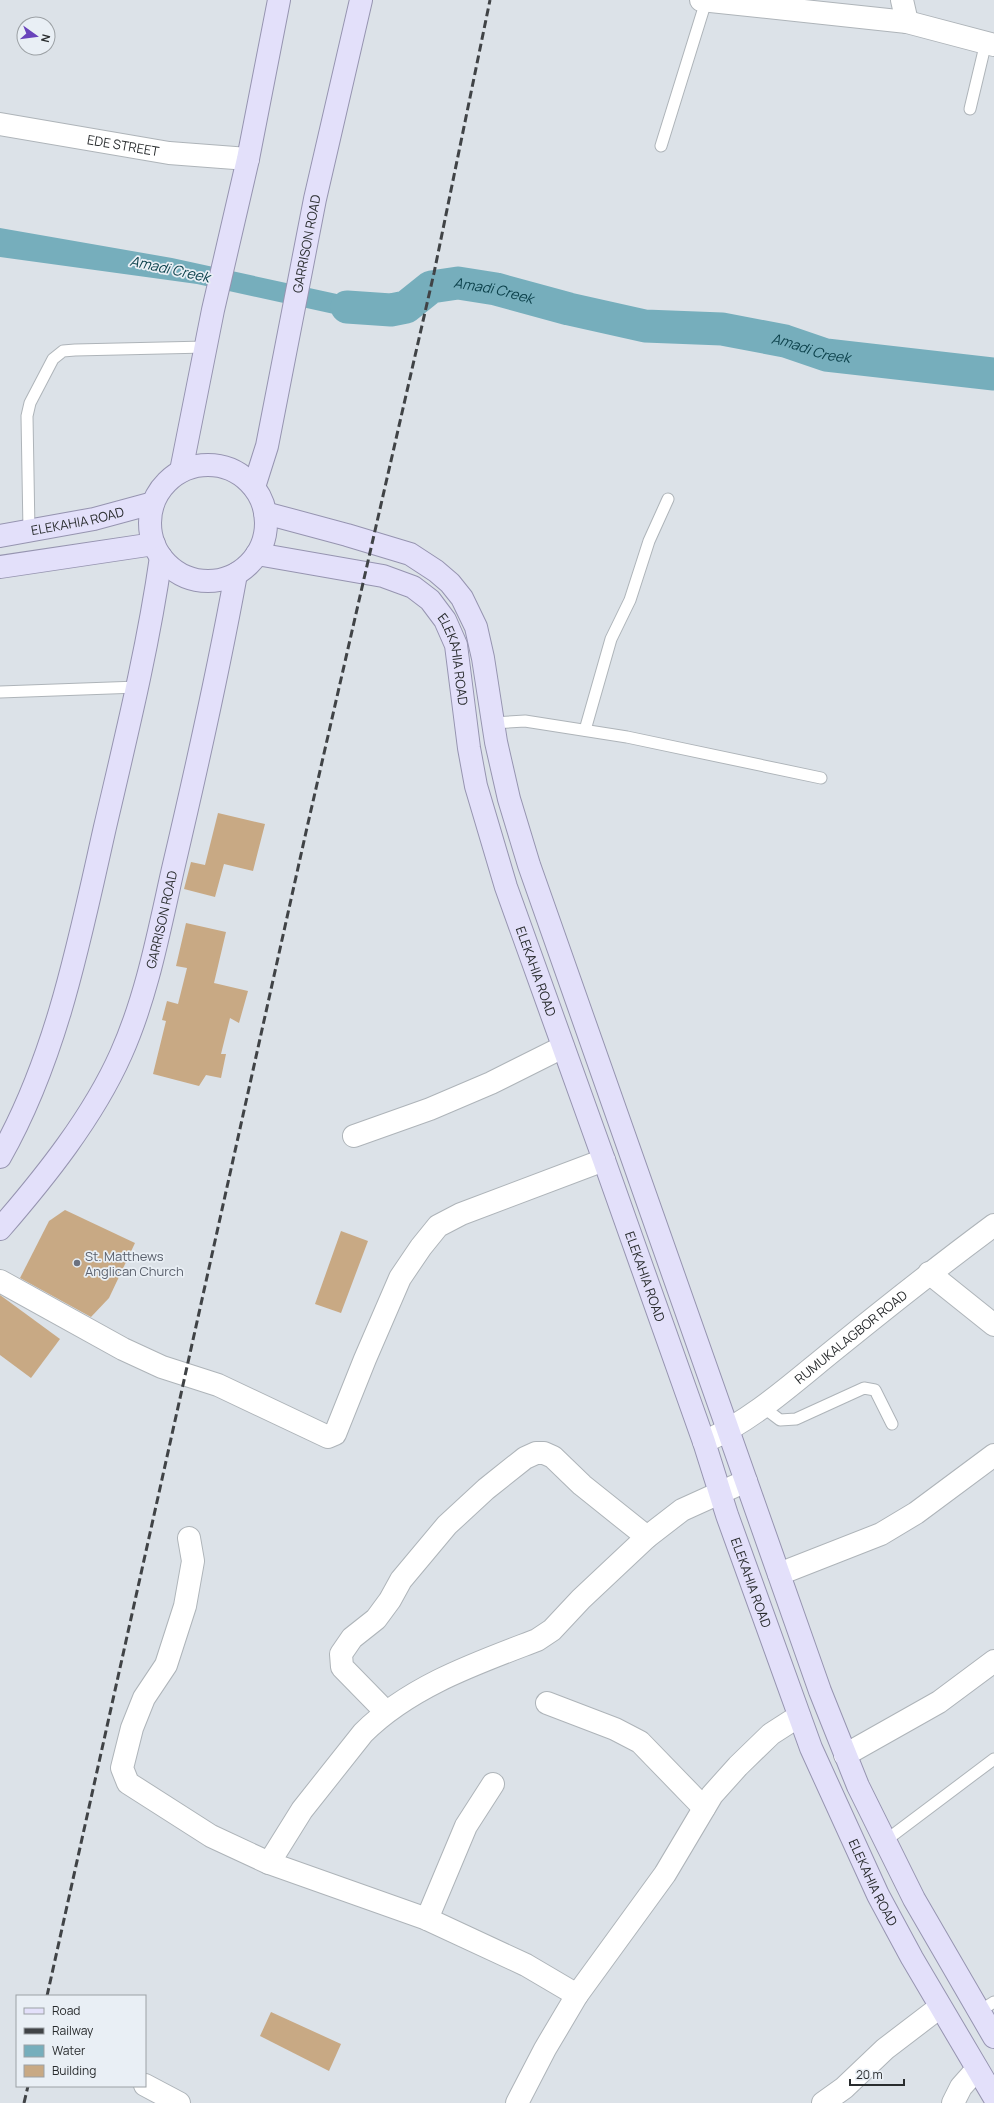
<svg xmlns="http://www.w3.org/2000/svg" width="994" height="2103" font-family="Manrope,sans-serif">
<style>
.water{fill:#76aebc}
.lines{fill:none;stroke-linecap:round;stroke-linejoin:round}
.river{stroke:#76aebc;stroke-width:33}
.building{fill:#c8a984}
.lane-casing{stroke:#aeb4b9;stroke-width:13}
.street-casing{stroke:#aeb4b9;stroke-width:24}
.primary-casing{stroke:#9694b0;stroke-width:24}
.lane{stroke:#fff;stroke-width:11}
.street{stroke:#fff;stroke-width:22}
.primary{stroke:#e3e0fa;stroke-width:22}
.rail{stroke:#404346;stroke-width:3;stroke-dasharray:8 4;stroke-linecap:butt}
.worship-dot{fill:#6b7280;stroke:#e9eff5;stroke-width:1.5}
.labels{text-anchor:middle;stroke-width:3.5;stroke-linejoin:round;paint-order:stroke}
.street-label{font-size:13px;fill:#292c2e;stroke:#e9eff5}
.worship-label{font-size:13px;fill:#5b616d;stroke:#e9eff5;text-anchor:start}
.water-label{font-size:14px;font-style:italic;fill:#0d424c;stroke:#e9eff5}
</style>
<rect width="100%" height="100%" fill="#dce2e8"/>
<path class="water" d="M0,228L172,258L392,306L391,314L343,316L197,284L0,257Z"/>
<g class="lines">
<path class="river" id="s1" d="M347,307L391,310L406,307L431,287L458,283L496,289L569,309L645,326L722,329L785,341L826,355L994,374"/>
</g>
<g class="building">
<path d="M218,813L265,824L253,871L224,864L215,897L184,889L191,862L205,865Z"/>
<path d="M186,923L226,932L214,983L248,991L239,1023L230,1018L221,1054H226L221,1078L206,1075L199,1086L153,1074L166,1021L162,1020L167,1001L178,1004L187,968L176,966Z"/>
<path d="M65,1210L135,1243L109,1298L91,1317L20,1278L49,1221Z"/>
<path d="M341,1231L368,1241L341,1313L315,1304Z"/>
<path d="M0,1295L60,1339L31,1378L0,1355Z"/>
<path d="M271,2012L341,2044L329,2071L260,2036Z"/>
</g>
<g class="lines">
<g class="lane-casing">
<g id="lane">
<path d="M970,109L986,42"/>
<path d="M661,146L706,1"/>
<path d="M29,531L27,416L30,403L53,359L63,351L75,350L206,347"/>
<path d="M0,692L138,687"/>
<path d="M493,723L525,721L627,737L821,778"/>
<path d="M585,730L611,639L630,600L649,541L668,499"/>
<path d="M763,1407L780,1420L796,1419L864,1388L875,1390L892,1424"/>
<path d="M885,1841L994,1759"/>
<path d="M978,2012L994,2002"/>
</g>
</g>
<g class="street-casing">
<g id="street">
<path d="M701,0L907,22L994,45"/>
<path d="M902,0L907,22"/>
<path id="s2" d="M0,124L169,153L248,159"/>
<path d="M354,1136L430,1109L491,1083L563,1047"/>
<path d="M929,1273L994,1325"/>
<path d="M0,1281L123,1349L162,1367L218,1385L328,1437L335,1434L365,1359L400,1278L421,1247L438,1226L461,1214L604,1160"/>
<path id="s3" d="M704,1442C753,1420 793,1383 834,1350C887,1307 940,1265 994,1225"/>
<path d="M189,1538L193,1561L185,1606L166,1665L144,1698L132,1728L122,1768L128,1783L211,1836L269,1863L427,1919L526,1965L577,1995"/>
<path d="M779,1574L881,1534L916,1513L994,1455"/>
<path d="M547,1703L615,1729L640,1742L704,1808"/>
<path d="M386,1712L342,1667L341,1654L352,1638L376,1619L390,1600L401,1580L447,1525L486,1489L525,1458L536,1453H544L553,1457L582,1485L647,1537"/>
<path d="M845,1755L939,1702L994,1661"/>
<path d="M269,1863L302,1810L363,1733C410,1686 477,1663 537,1640L552,1630L581,1599L647,1537L682,1510L746,1481"/>
<path d="M427,1919L466,1826L493,1784"/>
<path d="M145,2085L179,2103"/>
<path d="M517,2103L545,2049L577,1995L665,1874L712,1795L738,1766L771,1734L799,1716"/>
<path d="M823,2103L844,2088L885,2049L940,2007"/>
<path d="M953,2103L961,2087L977,2069"/>
</g>
</g>
<g class="primary-casing">
<g id="primary">
<circle cx="208" cy="523" r="58"/>
<path d="M181,471L213,310L248,159L279,0"/>
<path id="s4" d="M254,487L267,446L315,199L361,0"/>
<path d="M265,513L347,535L410,554L436,571L450,583L462,598L476,627L483,658L496,742L509,799L529,865L820,1691L858,1786L914,1899L994,2037"/>
<path id="s5" d="M0,536L94,519L153,503"/>
<path id="s6" d="M257,554L383,576L413,587L430,600L445,620L456,645L469,748L476,786L506,887L604,1160L704,1442L727,1515L811,1748L878,1895L912,1958L994,2097"/>
<path d="M0,567L154,544"/>
<path d="M0,1157C57,1057 80,938 105,827C126,737 148,648 161,557"/>
<path id="s7" d="M0,1229C45,1177 93,1117 121,1054C147,996 159,931 173,869C196,771 218,673 236,574"/>
</g>
</g>
<use href="#lane" class="lane"/>
<use href="#street" class="street"/>
<use href="#primary" class="primary"/>
<g class="rail">
<path d="M47,1996L306,832L434,273L490,0"/>
<path d="M24,2103L28,2086"/>
</g>
</g>
<circle class="worship-dot" cx="77" cy="1263" r="4"/>
<g class="labels">
<g class="street-label">
<text dy="5" stroke="none"><textPath href="#s2" startOffset="125">EDE STREET</textPath></text>
<text dy="5" stroke="none"><textPath href="#s4" startOffset="249">GARRISON ROAD</textPath></text>
<text dy="5" stroke="none"><textPath href="#s5" startOffset="79">ELEKAHIA ROAD</textPath></text>
<text dy="5" stroke="none"><textPath href="#s6" startOffset="247">ELEKAHIA ROAD</textPath></text>
<text dy="5" stroke="none"><textPath href="#s7" startOffset="354">GARRISON ROAD</textPath></text>
<text dy="5" stroke="none"><textPath href="#s6" startOffset="571">ELEKAHIA ROAD</textPath></text>
<text dy="5" stroke="none"><textPath href="#s6" startOffset="895">ELEKAHIA ROAD</textPath></text>
<text dy="5" stroke="none"><textPath href="#s3" startOffset="181">RUMUKALAGBOR ROAD</textPath></text>
<text dy="5" stroke="none"><textPath href="#s6" startOffset="1219">ELEKAHIA ROAD</textPath></text>
<text dy="5" stroke="none"><textPath href="#s6" startOffset="1543">ELEKAHIA ROAD</textPath></text>
</g>
<g class="worship-label">
<text x="85" y="1261">St. Matthews<tspan x="85" dy="15">Anglican Church</tspan></text>
</g>
<g class="water-label">
<text transform="translate(170 269) rotate(12)" y="5">Amadi Creek</text>
<text dy="5" stroke="none"><textPath href="#s1" startOffset="155">Amadi Creek</textPath></text>
<text dy="5" stroke="none"><textPath href="#s1" startOffset="479">Amadi Creek</textPath></text>
</g>
</g>
<rect x="16" y="1995" width="130" height="92" fill="#e9eff5" stroke="#9ca1a5"/>
<rect x="24" y="2008" width="20" height="6" fill="#e3e0fa" stroke="#9ca1a5"/>
<text x="52" y="2015" font-size="12" fill="#292c2e">Road</text>
<rect x="24" y="2028" width="20" height="6" fill="#404346" stroke="#9ca1a5"/>
<text x="52" y="2035" font-size="12" fill="#292c2e">Railway</text>
<rect x="24" y="2045" width="20" height="12" fill="#76aebc" stroke="#9ca1a5"/>
<text x="52" y="2055" font-size="12" fill="#292c2e">Water</text>
<rect x="24" y="2065" width="20" height="12" fill="#c8a984" stroke="#9ca1a5"/>
<text x="52" y="2075" font-size="12" fill="#292c2e">Building</text>
<g transform="translate(36 36) rotate(104)"><circle r="19" fill="#e9eff5" stroke="#9ca1a5"/>
<path d="M0-3L7 15L0 10L-7 15Z" fill="#6943bb"/>
<text y="-6" font-size="11" font-weight="bold" text-anchor="middle" fill="#292c2e">N</text>
</g>
<path d="M850 2079v6h54v-6" fill="none" stroke="#292c2e" stroke-width="2"/>
<text x="856" y="2079" font-size="12" fill="#292c2e" stroke="#e9eff5" stroke-width="3" paint-order="stroke">20 m</text>
</svg>
